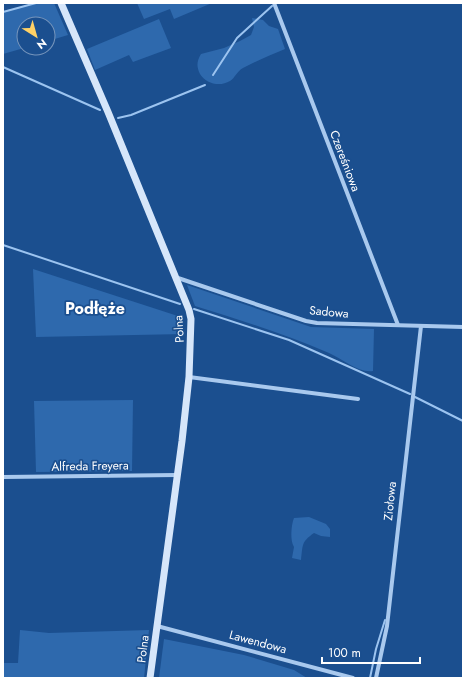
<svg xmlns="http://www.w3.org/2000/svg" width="466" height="681" font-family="Jost,sans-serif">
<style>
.green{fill:#2e69ad}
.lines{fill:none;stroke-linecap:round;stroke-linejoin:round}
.stream{stroke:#9cc4f0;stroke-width:2}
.street{stroke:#a9c9ee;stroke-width:4}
.secondary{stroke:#d6e6fa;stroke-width:7}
.labels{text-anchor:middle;stroke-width:3.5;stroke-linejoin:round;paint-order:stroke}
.street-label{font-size:12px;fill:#fff;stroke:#1b4f8f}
.district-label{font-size:16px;font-weight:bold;fill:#fff;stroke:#1b4f8f}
</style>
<rect width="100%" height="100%" fill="#1b4f8f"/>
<g class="green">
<path d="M35,3H54L68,35L48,41V24H24V48L3,54V12Z"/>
<path d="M137,3H212L174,19L170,9L144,19Z"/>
<path d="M252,18L263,20L269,26L278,29L285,49C271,55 256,61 243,68C237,71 235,78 230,81C220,87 206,84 200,74C196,66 197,61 201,54L224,48L240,41L251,35L254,27Z"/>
<path d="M159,19L171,48L133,62L129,55L95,70L87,49Z"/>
<path d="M33,269L184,318V334L36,337Z"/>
<path d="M187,285L311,327L374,329L373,371C358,373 343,359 329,353C285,334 240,320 195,306Z"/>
<path d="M133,400L132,471L36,472L34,401Z"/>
<path d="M309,517L326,524L330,529V537L321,536L314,533C301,542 303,545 301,560L292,558L294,547C290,541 291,525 294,518Z"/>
<path d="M20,630L49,633L149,630L144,678H3V663H18Z"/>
<path d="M164,639L244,655L294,670L307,678H159Z"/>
</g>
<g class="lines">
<g class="stream">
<path d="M277,3H278"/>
<path d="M3,12L36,3"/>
<path d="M3,67L100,110"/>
<path d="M213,75L237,38L272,6"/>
<path d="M118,118L131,115L205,85"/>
<path d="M3,245L180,304"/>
<path d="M194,309L289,340L410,394"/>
<path d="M415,397L463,421"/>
<path d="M370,678L376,649L385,620"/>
</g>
<g class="street">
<path d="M274,3L398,325"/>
<path d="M175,277L306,321L317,323L463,327"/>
<path d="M189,377L358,399"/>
<path d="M3,477L177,475"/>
<path d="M157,626L353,678"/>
<path d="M376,678L387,626L421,326"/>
</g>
<path class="secondary" d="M61,3L108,112L189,310L191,319L189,377L182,441L150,678"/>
</g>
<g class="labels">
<g class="street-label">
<text transform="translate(345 161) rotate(69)" y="4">Czereśniowa</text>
<text transform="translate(329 312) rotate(5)" y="4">Sadowa</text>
<text transform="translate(179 329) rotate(-93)" y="4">Polna</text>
<text transform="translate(90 466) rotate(-1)" y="4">Alfreda Freyera</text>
<text transform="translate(390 501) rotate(-84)" y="4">Ziołowa</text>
<text transform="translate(258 642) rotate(15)" y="4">Lawendowa</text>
<text transform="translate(143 649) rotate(-83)" y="4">Polna</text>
</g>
<g class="district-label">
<text x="95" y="314">Podłęże</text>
</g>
</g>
<rect width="466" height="681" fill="none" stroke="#ffffff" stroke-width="8"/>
<g transform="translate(36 36) rotate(143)"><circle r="19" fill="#1b4f8f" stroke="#7695bc"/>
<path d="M0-3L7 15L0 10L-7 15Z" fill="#ffd166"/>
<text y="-6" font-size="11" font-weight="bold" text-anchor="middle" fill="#ffffff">N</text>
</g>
<path d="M322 657v6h98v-6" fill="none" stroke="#ffffff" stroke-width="2"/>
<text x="328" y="657" font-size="12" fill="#ffffff" stroke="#1b4f8f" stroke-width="3" paint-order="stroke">100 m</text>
</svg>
